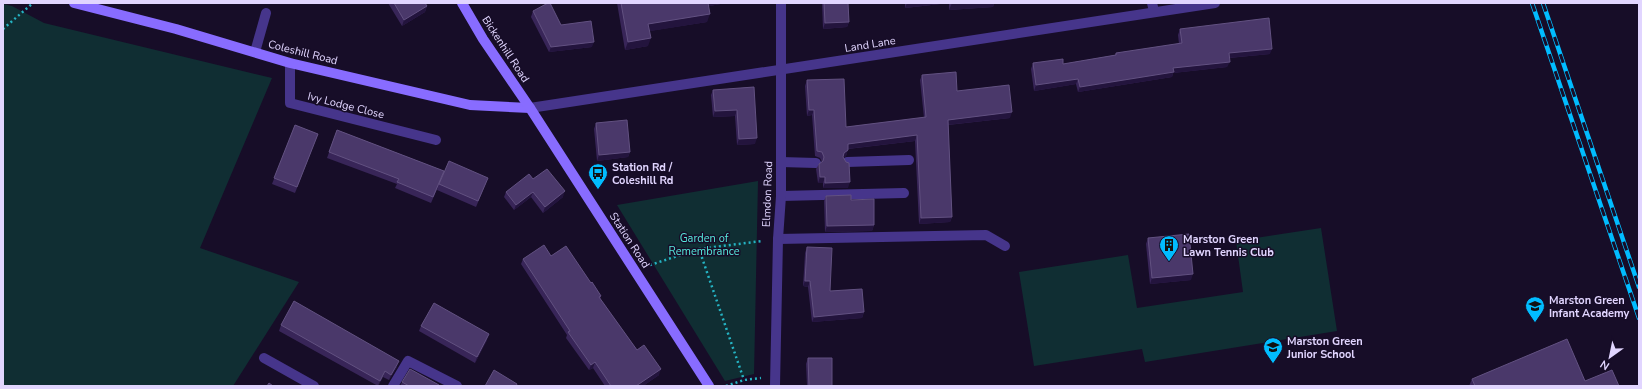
<svg xmlns="http://www.w3.org/2000/svg" width="1642" height="389" font-family="'Nunito Sans',sans-serif">
<style>
.green{fill:#102e33}
.lines{fill:none;stroke-linecap:round;stroke-linejoin:round}
.path{stroke:#25b3c3;stroke-width:2.5;stroke-dasharray:2 3;stroke-linecap:butt}
.lane{stroke:#46358b;stroke-width:10}
.street{stroke:#46358b;stroke-width:10}
.secondary{stroke:#886cff;stroke-width:10}
.rail-casing{stroke:#01bcff;stroke-width:4.5}
.rail{stroke:#170d28;stroke-width:3;stroke-dasharray:9;stroke-linecap:butt}
.wall{fill:#382558}
.shaded-wall{fill:#23143d}
.building{fill:#4a386a;stroke:#625181}
.labels{text-anchor:middle;stroke-width:3;stroke-linejoin:round;paint-order:stroke}
.street-label{font-size:11px;fill:#e1d5ff;stroke:#170d28}
.poi-label{font-size:11px;font-weight:bold;fill:#e1d5ff;stroke:#170d28;text-anchor:start}
.park-label{font-size:11px;fill:#56eadd;stroke:#170d28}
</style>
<rect width="100%" height="100%" fill="#170d28"/>
<g class="green">
<path d="M3,4L12,6L44,23L272,78L200,248L299,282L233,386H3Z"/>
<path d="M758,181L754,374L725,381L617,205Z"/>
<path d="M1321,228L1337,331L1145,362L1142,349L1034,366L1019,272L1128,255L1137,308L1243,292L1236,241Z"/>
</g>
<g class="lines">
<g class="path">
<path d="M3,29L33,3"/>
<path d="M699,249L762,241"/>
<path d="M650,265L699,249L744,380"/>
<path d="M726,386L744,380L761,378"/>
</g>
<g class="lane">
<path d="M1152,3L1154,11"/>
<path d="M255,52L266,13"/>
<path d="M781,162L816,163"/>
<path d="M847,162L909,160"/>
<path d="M781,196L904,193"/>
<path d="M778,239L986,235L1005,246"/>
<path d="M393,386L408,361L457,386"/>
</g>
<g class="street">
<path d="M290,63V103L436,140"/>
<path d="M530,108L1215,3"/>
<path d="M264,358L314,386"/>
<path d="M775,386L778,239L781,196V3"/>
</g>
<g class="secondary">
<path d="M74,3L176,29L290,63L470,105L530,108"/>
<path d="M462,3L483,39L530,108L709,386"/>
</g>
<g class="rail-casing">
<g id="rail">
<path d="M1532,3L1639,318"/>
<path d="M1543,3L1639,287"/>
</g>
</g>
<use href="#rail" class="rail"/>
</g>
<g class="wall">
<path d="M388,3H425L427,6L425,12L402,26Z"/>
<path d="M617,3H726L709,6L707,22L649,31L648,46L625,50Z"/>
<path d="M822,3H848L849,22L847,27L823,29Z"/>
<path d="M905,3H994L993,7L949,10V3L905,8Z"/>
<path d="M533,11L561,25L592,47L549,52L531,17Z"/>
<path d="M1180,29L1270,54L1229,58L1227,67L1173,73L1172,77L1078,92L1076,84L1034,91L1031,69L1033,63L1063,64L1115,55L1116,53L1179,44L1178,35Z"/>
<path d="M922,75L957,91L1010,118L948,125L952,217L950,222L919,224L915,141L848,149L846,156L843,158L848,188H823V183H818L816,169L819,164L822,162L820,158L815,156L812,115L807,116L805,86L807,80L846,127L924,118L920,80Z"/>
<path d="M754,87L755,144L737,145L735,116L713,117L711,95L713,90Z"/>
<path d="M596,123L630,152L628,157L597,161L594,129Z"/>
<path d="M295,125L318,134L295,193L272,184Z"/>
<path d="M337,130L444,171L486,183L476,207L437,190L438,187L431,203L395,188L397,184L327,158Z"/>
<path d="M533,179L563,197L543,213L531,197L514,210L504,197L506,192Z"/>
<path d="M826,196L874,225L872,231L825,232L824,201Z"/>
<path d="M1148,238L1191,280L1150,284L1146,244Z"/>
<path d="M807,247L830,291L864,312L862,318L812,322L808,287L803,286L805,253Z"/>
<path d="M551,256L591,283L601,296L600,299L637,350L659,375L643,386H605L593,368L589,370L566,338L567,335L521,264L523,259Z"/>
<path d="M281,325L397,367L389,380L383,377L378,386L279,331Z"/>
<path d="M421,326L487,340L475,363L419,331Z"/>
<path d="M808,358L832,386H807L806,364Z"/>
<path d="M1472,379L1585,381L1619,386H1469Z"/>
<path d="M402,382L439,386H400Z"/>
</g>
<g class="shaded-wall">
<path d="M706,3H726L705,7Z"/>
<path d="M907,3H949L905,8Z"/>
<path d="M952,3H994L993,7L949,10Z"/>
<path d="M427,6L425,12L402,26L404,20Z"/>
<path d="M710,14L707,22L645,32L648,24Z"/>
<path d="M849,22L847,27L823,29L825,23Z"/>
<path d="M651,38L648,46L625,50L628,42Z"/>
<path d="M594,42L592,47L549,52L551,47Z"/>
<path d="M1272,49L1270,54L1227,58L1229,53Z"/>
<path d="M1230,62L1227,67L1173,73L1172,77L1078,92L1080,87L1173,68Z"/>
<path d="M1078,79L1076,84L1034,91L1036,85Z"/>
<path d="M737,110L735,116L713,117L715,111Z"/>
<path d="M809,110H814L812,115L807,116Z"/>
<path d="M1012,112L1010,118L946,125L948,120Z"/>
<path d="M917,135L915,141L846,149L848,144Z"/>
<path d="M757,138L755,144L737,145L739,139Z"/>
<path d="M848,150L846,156L842,159L844,153Z"/>
<path d="M630,152L628,157L597,161L599,155Z"/>
<path d="M820,177H825L823,183H818Z"/>
<path d="M850,182L848,188H823L825,183Z"/>
<path d="M565,191L563,197L543,213L545,207Z"/>
<path d="M533,192L531,197L514,210L516,205Z"/>
<path d="M952,217L950,222L919,224L921,218Z"/>
<path d="M874,225L872,231L825,232L827,226Z"/>
<path d="M1193,274L1191,280L1150,284L1152,278Z"/>
<path d="M805,281H810L808,287L803,286Z"/>
<path d="M864,312L862,318L812,322L814,317Z"/>
<path d="M489,334L487,340L475,363L477,357Z"/>
<path d="M399,361L397,367L389,380L391,375Z"/>
<path d="M595,362L593,368L589,370L591,365Z"/>
<path d="M661,369L659,375L643,386H636Z"/>
<path d="M385,371L383,377L378,386L380,381Z"/>
</g>
<g class="building">
<path d="M394,3H425L427,6L404,20Z"/>
<path d="M548,3H550L561,25L591,21L594,42L551,47L533,11Z"/>
<path d="M621,3H708L710,14L648,24L651,38L628,42Z"/>
<path d="M824,3H848L849,22L825,23Z"/>
<path d="M1269,18L1272,49L1229,53L1230,62L1173,68L1174,72L1080,87L1078,79L1036,85L1033,63L1063,59V64L1116,55V53L1182,43L1180,29Z"/>
<path d="M956,72L957,91L1009,85L1012,112L948,120L952,217L921,218L917,135L848,144V150L844,153L843,157L846,162L849,163L850,182L825,183V177H820L819,164L823,161L824,157L822,152L817,151L814,110H809L807,80L844,79L846,127L926,117L922,75Z"/>
<path d="M754,87L757,138L739,139L737,110L715,111L713,90Z"/>
<path d="M627,120L630,152L599,155L596,123Z"/>
<path d="M295,125L318,134L297,187L274,178Z"/>
<path d="M337,130L444,171L433,197L397,182L399,179L329,152Z"/>
<path d="M449,161L488,178L478,201L439,184Z"/>
<path d="M547,169L565,191L545,207L533,192L516,205L506,192L529,174L533,179Z"/>
<path d="M851,195V200L874,199V225L827,226L826,196Z"/>
<path d="M1189,234L1193,274L1152,278L1148,238Z"/>
<path d="M544,245L551,256L566,246L591,283L592,282L601,296L599,297L637,350L644,345L661,369L636,386H611L595,362L591,365L568,332L570,331L523,259Z"/>
<path d="M807,247L832,248L830,291L862,289L864,312L814,317L810,281H805Z"/>
<path d="M294,301L399,361L391,375L385,371L380,381L281,325Z"/>
<path d="M434,303L489,334L477,357L421,326Z"/>
<path d="M1567,339L1585,381L1612,370L1619,386H1475L1472,379Z"/>
<path d="M808,358H832V386H809Z"/>
<path d="M410,369L439,385V386H409L402,382Z"/>
<path d="M494,370L517,384L516,386H485Z"/>
<path d="M269,383L273,386H267Z"/>
</g>
<defs>
<g id="bus-pin" transform="scale(1)"><path d="M0 17L-7.5 6A9.5 9.5 0 1 1 7.5 6Z" fill="#01bcff" stroke="#170d28"/><path d="M-5-6H5V4H4V6H2V4H-2V6H-4V4H-5ZM-3.5-4V0h7V-4ZM-3.5 1.2v1.5H-2V1.2ZM2 1.2v1.5H3.5V1.2Z" fill="#111"/></g>
<g id="building-pin" transform="scale(1)"><path d="M0 17L-7.5 6A9.5 9.5 0 1 1 7.5 6Z" fill="#01bcff" stroke="#170d28"/><path d="M-4-6H4V6H1V3H-1V6H-4ZM-2.5-4.3h1.7v1.8h-1.7ZM.8-4.3h1.7v1.8H.8ZM-2.5-1h1.7V.8h-1.7ZM.8-1h1.7V.8H.8Z" fill="#111"/></g>
<g id="school-pin" transform="scale(1)"><path d="M0 17L-7.5 6A9.5 9.5 0 1 1 7.5 6Z" fill="#01bcff" stroke="#170d28"/><path d="M0-5L7-2L0 1L-7-2ZM-4 1L0 2.5L4 1V4Q0 6-4 4Z" fill="#111"/></g>
</defs>
<g fill-rule="evenodd">
<use href="#bus-pin" x="598" y="173"/>
<use href="#building-pin" x="1169" y="245"/>
<use href="#school-pin" x="1535" y="306"/>
<use href="#school-pin" x="1273" y="347"/>
</g>
<g class="labels">
<g class="street-label">
<text transform="translate(870 44) rotate(-9)" y="4">Land Lane</text>
<text transform="translate(506 49) rotate(57)" y="4">Bickenhill Road</text>
<text transform="translate(303 52) rotate(14)" y="4">Coleshill Road</text>
<text transform="translate(346 105) rotate(14)" y="4">Ivy Lodge Close</text>
<text transform="translate(767 194) rotate(-88)" y="4">Elmdon Road</text>
<text transform="translate(630 240) rotate(57)" y="4">Station Road</text>
</g>
<g class="poi-label">
<text x="612" y="171">Station Rd /<tspan x="612" dy="13">Coleshill Rd</tspan></text>
<text x="1183" y="243">Marston Green<tspan x="1183" dy="13">Lawn Tennis Club</tspan></text>
<text x="1549" y="304">Marston Green<tspan x="1549" dy="13">Infant Academy</tspan></text>
<text x="1287" y="345">Marston Green<tspan x="1287" dy="13">Junior School</tspan></text>
</g>
<g class="park-label">
<text x="704" y="242">Garden of<tspan x="704" dy="13">Remembrance</tspan></text>
</g>
</g>
<rect width="1642" height="389" fill="none" stroke="#e1d5ff" stroke-width="8"/>
<g transform="translate(1610 357) rotate(213)" stroke="#170d28" stroke-width="3" paint-order="stroke">
<path d="M0-3L7 15L0 10L-7 15Z" fill="#e1d5ff"/>
<text y="-6" font-size="11" font-weight="bold" text-anchor="middle" fill="#e1d5ff">N</text>
</g>
</svg>
